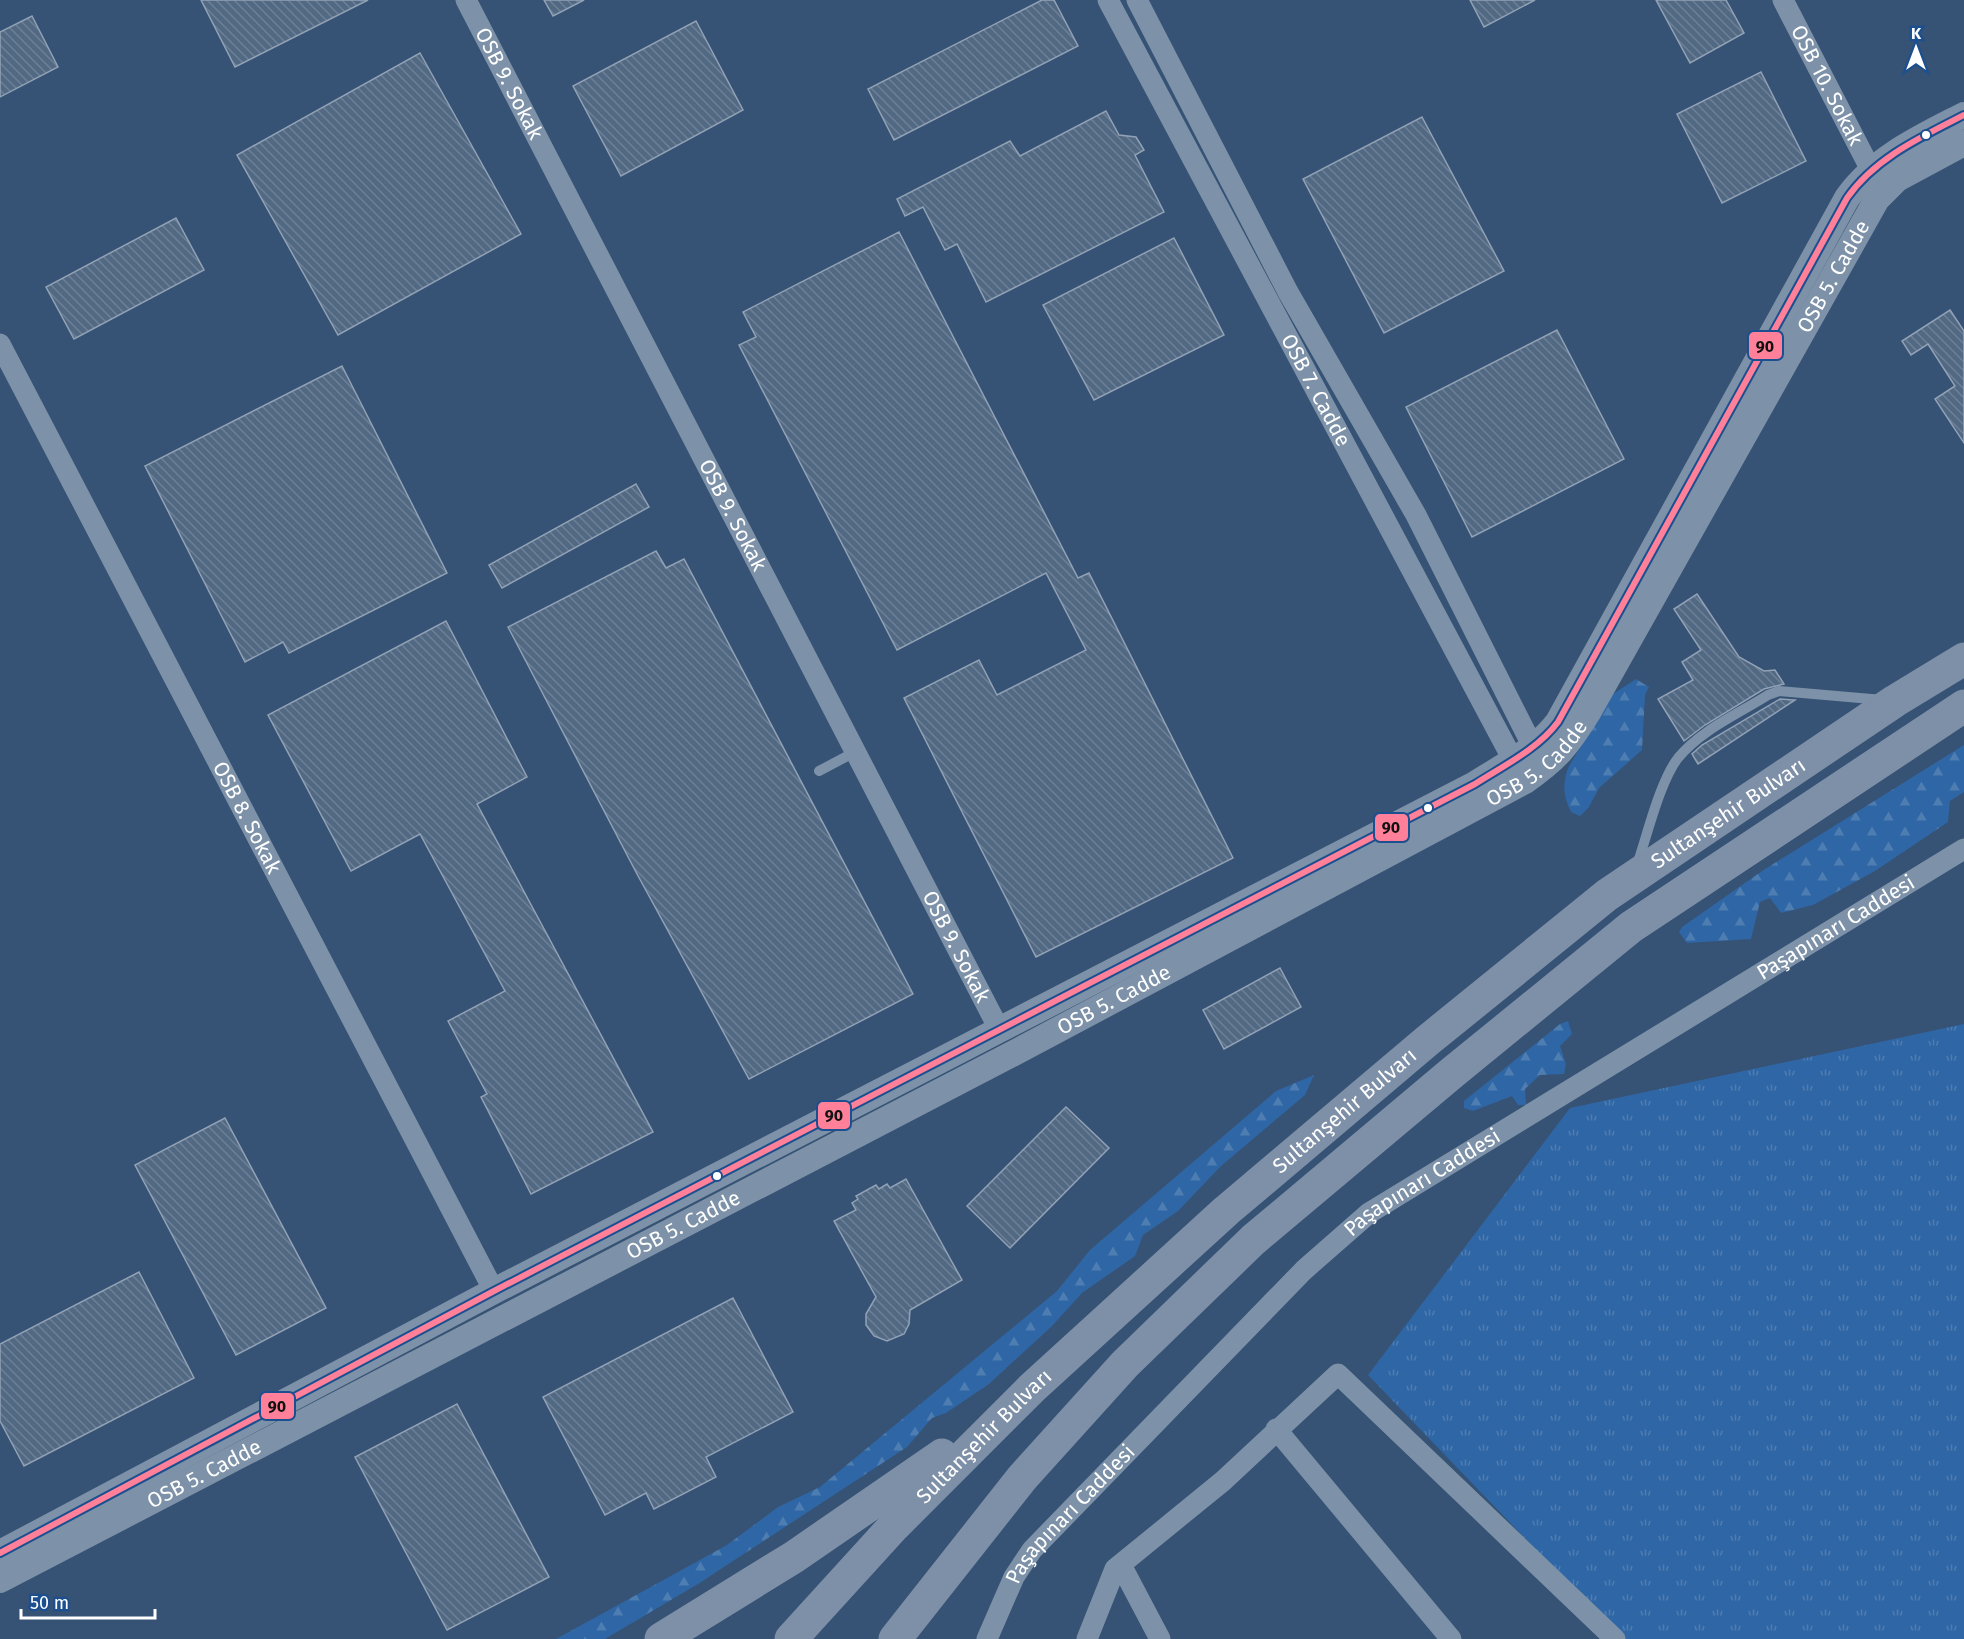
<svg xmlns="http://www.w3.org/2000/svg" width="1964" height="1639" font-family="'Fira Sans',sans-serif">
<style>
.grass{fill:url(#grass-tufts)}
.forest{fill:url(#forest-firs)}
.building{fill:url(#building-back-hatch);stroke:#92a2b6;stroke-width:1.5}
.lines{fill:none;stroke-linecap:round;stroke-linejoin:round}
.service{stroke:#7d92a8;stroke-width:10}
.minor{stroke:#7d92a8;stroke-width:21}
.tertiary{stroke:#7d92a8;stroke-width:26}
.trunk{stroke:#7e90a7;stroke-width:33}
.bus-1-casing{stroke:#1b4f8f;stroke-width:10}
.bus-1{stroke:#ff8098;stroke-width:6}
.bus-dot{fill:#fff;stroke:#1b4f8f;stroke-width:2}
.labels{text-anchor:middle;stroke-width:6;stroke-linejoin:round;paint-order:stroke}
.street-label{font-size:21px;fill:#fff;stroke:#1b4f8f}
.line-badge{stroke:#1b4f8f;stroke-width:2}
.pale-badge-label{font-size:16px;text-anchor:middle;font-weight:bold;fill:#111}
</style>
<defs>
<pattern id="grass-tufts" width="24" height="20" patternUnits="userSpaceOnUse" patternTransform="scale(1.5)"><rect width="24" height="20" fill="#2f66a5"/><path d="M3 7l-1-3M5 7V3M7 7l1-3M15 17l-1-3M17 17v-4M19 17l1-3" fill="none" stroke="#4e7db2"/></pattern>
<pattern id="forest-firs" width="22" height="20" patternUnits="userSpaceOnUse" patternTransform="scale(1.5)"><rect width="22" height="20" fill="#2f66a5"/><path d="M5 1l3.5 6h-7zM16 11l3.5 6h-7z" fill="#4e7db2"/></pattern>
<pattern id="building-back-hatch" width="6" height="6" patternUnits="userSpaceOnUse" patternTransform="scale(1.5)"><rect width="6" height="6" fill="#526984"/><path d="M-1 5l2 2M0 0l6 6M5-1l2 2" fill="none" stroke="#6c8096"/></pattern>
</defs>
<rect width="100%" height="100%" fill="#365274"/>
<path class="grass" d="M1964,1024V1639H1622L1368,1375L1570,1108Z"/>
<g class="forest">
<path d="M1636,679L1649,687L1645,695L1642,750L1599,788L1589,807L1580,816L1571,812C1563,797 1562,782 1569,766L1613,694Z"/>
<path d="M1964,745V792L1950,801L1948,822L1875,871L1813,905L1781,913L1770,898L1760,902L1751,939L1687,943L1679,932L1682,927L1762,871Z"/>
<path d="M1568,1021L1572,1034L1560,1046L1566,1064L1564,1074L1540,1075L1525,1089L1526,1105H1518L1512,1096L1473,1111L1464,1108V1101L1560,1024Z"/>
<path d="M1314,1075L1305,1095L1221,1166L1178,1211L1143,1235L1135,1256L1082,1293L1052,1326L989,1384L946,1413L932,1418L907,1447L698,1584L605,1639H556L727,1545L778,1507L820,1487L1057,1291L1090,1250L1276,1091Z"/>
</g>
<g class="building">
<path d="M201,0H368L235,67Z"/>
<path d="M544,0H584L553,16Z"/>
<path d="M1042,0H1054L1078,46L894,140L868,89Z"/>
<path d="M1470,0H1535L1484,27Z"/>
<path d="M1656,0H1726L1744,33L1690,63Z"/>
<path d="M32,16L58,67L0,97V32Z"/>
<path d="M696,21L743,110L621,176L573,86Z"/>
<path d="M420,53L521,234L338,335L237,155Z"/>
<path d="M1761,72L1806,161L1722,203L1677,114Z"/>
<path d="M1106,111L1119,135L1136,137L1144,150L1135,155L1164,212L986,302L957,244L945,250L923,207L905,216L897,199L1010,141L1020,156Z"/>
<path d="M1422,117L1504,271L1384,333L1303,179Z"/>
<path d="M176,218L204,270L74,339L46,287Z"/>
<path d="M899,232L1078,578L1089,573L1233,858L1036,957L904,698L979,660L997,695L1086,650L1046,573L897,650L739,345L756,337L743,312Z"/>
<path d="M1174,238L1224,335L1094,400L1043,305Z"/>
<path d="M1950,310L1964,331V443L1935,399L1955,386L1928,344L1911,355L1902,341Z"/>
<path d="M1557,330L1624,459L1472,537L1406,407Z"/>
<path d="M342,366L447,573L289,653L283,642L245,662L145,466Z"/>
<path d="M636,484L649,507L502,588L489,565Z"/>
<path d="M656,551L666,568L684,559L913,994L749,1079L637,874L508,627Z"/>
<path d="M1697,594L1739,657L1764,671L1775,670L1784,684L1764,689L1705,725L1684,741L1658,699L1693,680L1682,662L1701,650L1674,609Z"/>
<path d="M446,621L527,777L477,804L653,1132L531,1194L481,1097L487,1094L448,1021L505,991L420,834L351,871L268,715Z"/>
<path d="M1780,699L1795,700L1698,764L1692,754L1702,745Z"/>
<path d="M1280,968L1301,1007L1224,1049L1203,1010Z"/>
<path d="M1066,1107L1109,1148L1010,1248L967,1206Z"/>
<path d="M225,1118L326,1308L236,1355L135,1165Z"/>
<path d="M906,1179L962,1280L910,1310L909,1324L904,1334L887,1341L874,1336L866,1325V1314L876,1297L834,1221L856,1210L852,1203L858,1199L856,1196L876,1185L879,1189L887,1184L890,1188Z"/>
<path d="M139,1272L194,1378L24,1466L0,1421V1344Z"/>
<path d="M733,1298L793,1412L706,1457L716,1477L654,1509L646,1493L605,1515L543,1397Z"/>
<path d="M457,1404L549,1577L447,1630L355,1457Z"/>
</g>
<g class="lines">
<g class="service">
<path d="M819,771L855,752"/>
<path d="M1637,865C1647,836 1660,781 1678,758C1701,730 1738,714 1768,695L1779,691L1883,700"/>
</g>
<g class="minor">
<path id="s1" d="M466,0L1000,1031"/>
<path id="s2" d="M1108,0L1520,773"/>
<path d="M1137,0L1288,292L1416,515L1539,759"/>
<path id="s3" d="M1783,0L1871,170"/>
<path id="s4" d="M0,344L494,1291"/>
<path d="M1276,1429L1451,1639"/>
<path d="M1121,1565L1160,1639"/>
<path id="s5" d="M987,1639L1014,1577L1032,1550L1304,1270L1369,1213L1964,849"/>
<path d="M1087,1639L1115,1569L1223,1481L1338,1374L1615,1639"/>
</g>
<g class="tertiary">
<path d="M0,1553L494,1291L1475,784C1503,766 1538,749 1558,722L1847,198C1875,158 1921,137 1964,115"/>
<path id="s6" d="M0,1580L1016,1052L1525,781C1558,758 1568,745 1589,711L1877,199L1897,179L1964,143"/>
</g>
<g class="trunk">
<path d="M661,1639L794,1557L942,1455"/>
<path id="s7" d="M791,1639L894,1526L1032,1388L1226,1211L1427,1041L1607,895L1895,701L1964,659"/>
<path d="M895,1639L1022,1478L1125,1364L1253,1240L1453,1072L1631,927L1964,706"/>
</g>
<g class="bus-1-casing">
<path id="bus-1" d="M0,1553L494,1291L1475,784C1503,766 1538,749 1558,722L1847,198C1875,158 1921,137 1964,115"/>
</g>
<use href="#bus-1" class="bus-1"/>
</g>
<g class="bus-dot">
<circle cx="1926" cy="135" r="5"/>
<circle cx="1428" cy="808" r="5"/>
<circle cx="717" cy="1176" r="5"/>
</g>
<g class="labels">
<g class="street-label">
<text dy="7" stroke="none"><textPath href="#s1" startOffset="94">OSB 9. Sokak</textPath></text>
<text dy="7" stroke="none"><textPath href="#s3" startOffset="96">OSB 10. Sokak</textPath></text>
<text dy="7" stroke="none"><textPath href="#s6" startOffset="2316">OSB 5. Cadde</textPath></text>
<text dy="7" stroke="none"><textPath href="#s2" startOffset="442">OSB 7. Cadde</textPath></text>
<text dy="7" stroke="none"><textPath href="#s1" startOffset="580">OSB 9. Sokak</textPath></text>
<text dy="7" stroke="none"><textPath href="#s6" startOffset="1742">OSB 5. Cadde</textPath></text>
<text dy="7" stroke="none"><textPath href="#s7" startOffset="1252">Sultanşehir Bulvarı</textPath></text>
<text dy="7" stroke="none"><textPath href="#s4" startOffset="534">OSB 8. Sokak</textPath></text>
<text dy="7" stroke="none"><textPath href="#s5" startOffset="1124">Paşapınarı Caddesi</textPath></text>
<text dy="7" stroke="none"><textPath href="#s1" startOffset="1066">OSB 9. Sokak</textPath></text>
<text dy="7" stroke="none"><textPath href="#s6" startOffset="1256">OSB 5. Cadde</textPath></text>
<text dy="7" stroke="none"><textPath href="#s7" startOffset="766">Sultanşehir Bulvarı</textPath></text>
<text dy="7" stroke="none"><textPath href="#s5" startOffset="638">Paşapınarı Caddesi</textPath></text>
<text dy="7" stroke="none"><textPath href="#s6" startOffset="770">OSB 5. Cadde</textPath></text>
<text dy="7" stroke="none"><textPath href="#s7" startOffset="280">Sultanşehir Bulvarı</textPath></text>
<text dy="7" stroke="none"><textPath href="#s6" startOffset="230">OSB 5. Cadde</textPath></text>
<text dy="7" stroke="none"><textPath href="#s5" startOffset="152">Paşapınarı Caddesi</textPath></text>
</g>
</g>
<g class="line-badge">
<rect x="1748" y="331" width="35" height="29" rx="6" fill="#ff8098"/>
<rect x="1374" y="813" width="35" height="29" rx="6" fill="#ff8098"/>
<rect x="817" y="1101" width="34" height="29" rx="6" fill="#ff8098"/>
<rect x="260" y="1392" width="35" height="28" rx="6" fill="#ff8098"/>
</g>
<g class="pale-badge-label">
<text x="1765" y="352">90</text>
<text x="1391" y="833">90</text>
<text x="834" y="1121">90</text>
<text x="277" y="1412">90</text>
</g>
<g transform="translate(1916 48)" stroke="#1b4f8f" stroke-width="4.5" paint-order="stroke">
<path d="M0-4.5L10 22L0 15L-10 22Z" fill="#ffffff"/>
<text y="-9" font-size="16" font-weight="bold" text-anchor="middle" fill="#ffffff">K</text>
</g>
<path d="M21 1609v9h134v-9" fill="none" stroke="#ffffff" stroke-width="3"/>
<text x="30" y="1609" font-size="18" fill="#ffffff" stroke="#1b4f8f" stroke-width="4.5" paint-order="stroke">50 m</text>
</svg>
